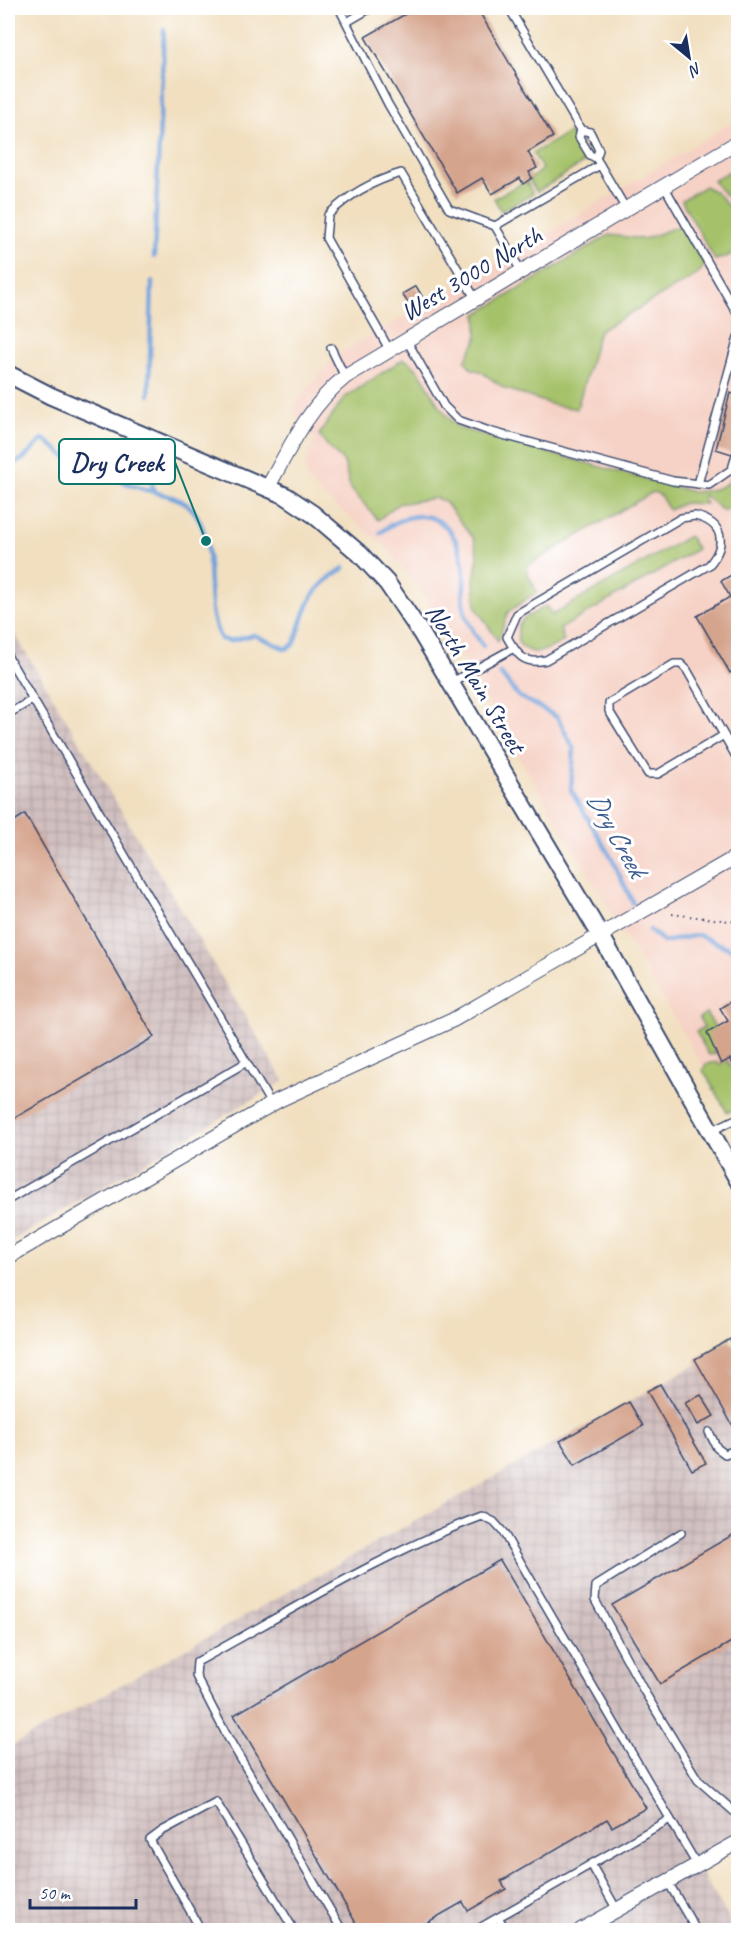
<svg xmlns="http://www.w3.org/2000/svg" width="746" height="1938" font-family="Caveat,sans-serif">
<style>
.built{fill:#f6d1c5}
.industrial{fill:url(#industrial-grid)}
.grass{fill:#a5c169;stroke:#607864;stroke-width:1.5}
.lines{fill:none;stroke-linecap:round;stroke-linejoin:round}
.stream{stroke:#70a0d9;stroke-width:4.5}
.building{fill:#d5a48d}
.service-casing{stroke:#3b496d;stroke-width:10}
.minor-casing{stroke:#3b496d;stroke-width:16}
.tertiary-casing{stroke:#3b496d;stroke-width:20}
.path{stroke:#3b496d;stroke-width:2;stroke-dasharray:1.5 4.5;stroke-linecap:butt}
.service{stroke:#fff;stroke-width:7}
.minor{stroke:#fff;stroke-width:14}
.tertiary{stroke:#fff;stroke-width:16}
.labels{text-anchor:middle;stroke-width:6;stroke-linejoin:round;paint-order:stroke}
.street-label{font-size:26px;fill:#1b2f5e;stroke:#fff}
.water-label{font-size:27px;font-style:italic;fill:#3d5c8f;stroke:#fff}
.leader{fill:none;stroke:#0f766e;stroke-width:2}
.callout-dot{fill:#0f766e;stroke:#fff;stroke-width:2}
.callout{fill:#fff;stroke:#0f766e;stroke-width:2}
.callout-label{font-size:27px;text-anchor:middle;font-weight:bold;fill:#1b2f5e}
</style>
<defs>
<pattern id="industrial-grid" width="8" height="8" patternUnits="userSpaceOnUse" patternTransform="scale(1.5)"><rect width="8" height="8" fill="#d1bfbf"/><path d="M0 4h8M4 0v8" fill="none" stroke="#b3a4a7"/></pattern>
</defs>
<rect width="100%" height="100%" fill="#fff"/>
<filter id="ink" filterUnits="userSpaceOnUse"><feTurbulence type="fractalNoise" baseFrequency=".0167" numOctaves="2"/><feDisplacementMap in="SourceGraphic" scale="12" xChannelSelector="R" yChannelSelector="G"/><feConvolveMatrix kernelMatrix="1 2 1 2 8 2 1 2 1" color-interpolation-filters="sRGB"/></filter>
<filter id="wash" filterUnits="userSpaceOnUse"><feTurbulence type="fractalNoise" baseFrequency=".008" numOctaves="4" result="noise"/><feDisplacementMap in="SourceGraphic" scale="24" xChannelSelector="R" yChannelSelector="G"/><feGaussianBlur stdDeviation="1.35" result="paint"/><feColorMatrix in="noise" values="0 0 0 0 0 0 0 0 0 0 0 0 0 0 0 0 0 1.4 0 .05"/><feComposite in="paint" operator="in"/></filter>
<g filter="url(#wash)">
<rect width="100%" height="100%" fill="#f1dfc0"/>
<path class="built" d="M738,119V1123L737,1124L417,585L383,544L324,497L307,478L305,466L314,440L291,409L336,355L478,275Z"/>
<g class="industrial">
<path d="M8,623L284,1081L8,1243Z"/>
<path d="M738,1341V1842L697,1866L736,1930H8V1748Z"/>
</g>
<g class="grass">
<path d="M570,132L586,161L537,192L529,180L542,169L533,153Z"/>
<path d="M738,166V209L713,181Z"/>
<path d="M526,181L533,194L501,211L494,198Z"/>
<path d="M705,186L717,193L738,217V250L726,257L715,260L683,203L682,200Z"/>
<path d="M682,225L705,265L697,275L599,331L577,409L553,405L504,388L480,371L472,369L465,361L477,339V314L609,235L644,239Z"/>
<path d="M403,359C427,367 434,413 462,429L693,492C711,491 731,488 738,469V503L723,511L704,495L702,497L706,504L684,503L669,510L660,495L653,492L528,565L527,572L537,592L508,612L498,641L476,607L474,579L478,557L474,539L444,501L435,498L398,504L378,520L350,488L344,462L331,450L319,435L344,398Z"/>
<path d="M689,536L697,549L560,629L564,641C548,650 532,660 518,642V626L523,619L546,606L552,615Z"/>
<path d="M706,1013L716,1028V1048L713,1050L716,1054L709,1055L696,1032L704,1027L699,1018Z"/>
<path d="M727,1060L738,1078V1109L727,1112L703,1070L706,1064L717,1062L719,1065Z"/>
</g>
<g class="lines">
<g class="stream">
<path d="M154,257L164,30"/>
<path d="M149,395L152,282"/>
<path d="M142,464L149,473L154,491"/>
<path d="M8,466L23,459L43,439C55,446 65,458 76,464C83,467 92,466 98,469C112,477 125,484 140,488C176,499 196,496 206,540C213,573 205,609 221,639L229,641L254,635L286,649L294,644C309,604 305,593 344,568"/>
<path d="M380,533C423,498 460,520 464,573C465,586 461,601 465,614C469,626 476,636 483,646"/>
<path d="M500,673L518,696L557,717L574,749L571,790L612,859L633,903"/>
<path d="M650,930L664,942L698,935L738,952"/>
</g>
</g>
<g id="blocks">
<g class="building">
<path d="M416,8H477L553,137L528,152L537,168L529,172L532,178L523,184L520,178L492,194L482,178L457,193L365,37Z"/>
<path d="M416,286L422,296L409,304L402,294Z"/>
<path d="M730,393L738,395V456L716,449Z"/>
<path d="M738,571V668L730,673L697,616L730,597L721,581Z"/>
<path d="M25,814L154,1037L8,1122V825Z"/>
<path d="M738,997V1067L735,1068L730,1059L721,1064L707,1033L728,1021L720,1008Z"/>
<path d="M730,1339L733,1346L738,1345V1368L730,1372L733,1377L738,1374V1435L695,1359Z"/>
<path d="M660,1384L706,1463L692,1470L647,1391Z"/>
<path d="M701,1395L714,1416L698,1425L685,1403Z"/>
<path d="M629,1402L643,1426L575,1465L560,1441Z"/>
<path d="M734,1534L738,1542V1638L660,1684L612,1605Z"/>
<path d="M500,1560L646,1808L612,1827L607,1819L501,1881L506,1889L468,1911L463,1902L414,1930H360L234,1715Z"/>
</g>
</g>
</g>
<g filter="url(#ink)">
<use href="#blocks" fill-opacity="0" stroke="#3b496d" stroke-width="1.5"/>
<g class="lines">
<g class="service-casing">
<g id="service">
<path d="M339,8L388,104L449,209L495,226L521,271"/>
<path d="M509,8L581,130L579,137L590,155L596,158L626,209"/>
<path d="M347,22L371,8"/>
<path d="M581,130L590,132L599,150L596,158"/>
<path d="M664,186L738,315"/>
<path d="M495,226L600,165"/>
<path d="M406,339L444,406L458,420L492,432L673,481L709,485L732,469L736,455"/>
<path d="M331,348L345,377"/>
<path d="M389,349L326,238L328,215C349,194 373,181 401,173L475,298"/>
<path d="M698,484L738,337"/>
<path d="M695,516C724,523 727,544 709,565L546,660C524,665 517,655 507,637L517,614L681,518Z"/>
<path d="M8,657L271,1104"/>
<path d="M450,683L514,648"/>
<path d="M8,714L32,700"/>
<path d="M724,735L658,774H648L609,711V703L674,664H681L687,670L738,760"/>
<path d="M711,1131L738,1118"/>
<path d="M8,1200L245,1063"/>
<path d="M709,1432L717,1448L725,1454L738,1449"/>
<path d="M681,1533L596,1586L595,1600L644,1691L698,1780L738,1815"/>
<path d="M591,1864L617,1910"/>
<path d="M668,1882L696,1930"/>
<path d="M498,1918L507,1930"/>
<path d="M201,1930L150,1840L162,1831L216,1802L294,1930"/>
<path d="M342,1930L226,1734L196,1676L197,1662C290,1611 383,1553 482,1516L494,1522L503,1532L697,1865"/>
<path d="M476,1930L670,1819"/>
</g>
</g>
<g class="minor-casing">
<g id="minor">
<path d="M268,487C290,447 309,406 345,377L738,142"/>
<path d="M8,1257L279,1100L453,1020L738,856"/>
<path d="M581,1930L738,1842"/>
</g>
</g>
<g class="tertiary-casing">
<path id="tertiary" d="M8,374L51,396L286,496L313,514L360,554L387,583L421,633L601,936L738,1180"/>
</g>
<path class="path" d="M672,914L738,922"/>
<use href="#service" class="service"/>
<use href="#minor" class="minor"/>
<use href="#tertiary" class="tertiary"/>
</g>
</g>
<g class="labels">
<g class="street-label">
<text transform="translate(471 273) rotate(-31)" y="9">West 3000 North</text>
<text transform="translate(476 678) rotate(59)" y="9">North Main Street</text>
</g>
<g class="water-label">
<text transform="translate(617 834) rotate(61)" y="9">Dry Creek</text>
</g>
</g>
<path class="leader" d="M206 541L175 462"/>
<circle class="callout-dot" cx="206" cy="541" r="6"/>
<rect class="callout" x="59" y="439" width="116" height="45" rx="6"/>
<g class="callout-label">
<text x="117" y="471">Dry Creek</text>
</g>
<rect width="746" height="1938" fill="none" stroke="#fff" stroke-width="30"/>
<g transform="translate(689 57) rotate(150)" stroke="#ffffff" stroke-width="4.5" paint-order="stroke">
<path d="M0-4.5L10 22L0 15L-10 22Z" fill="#1b2f5e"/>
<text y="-9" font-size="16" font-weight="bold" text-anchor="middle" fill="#1b2f5e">N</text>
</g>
<path d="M30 1899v9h106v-9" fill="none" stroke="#1b2f5e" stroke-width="3"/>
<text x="39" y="1899" font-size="18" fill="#1b2f5e" stroke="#ffffff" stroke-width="4.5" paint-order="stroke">50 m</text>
</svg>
